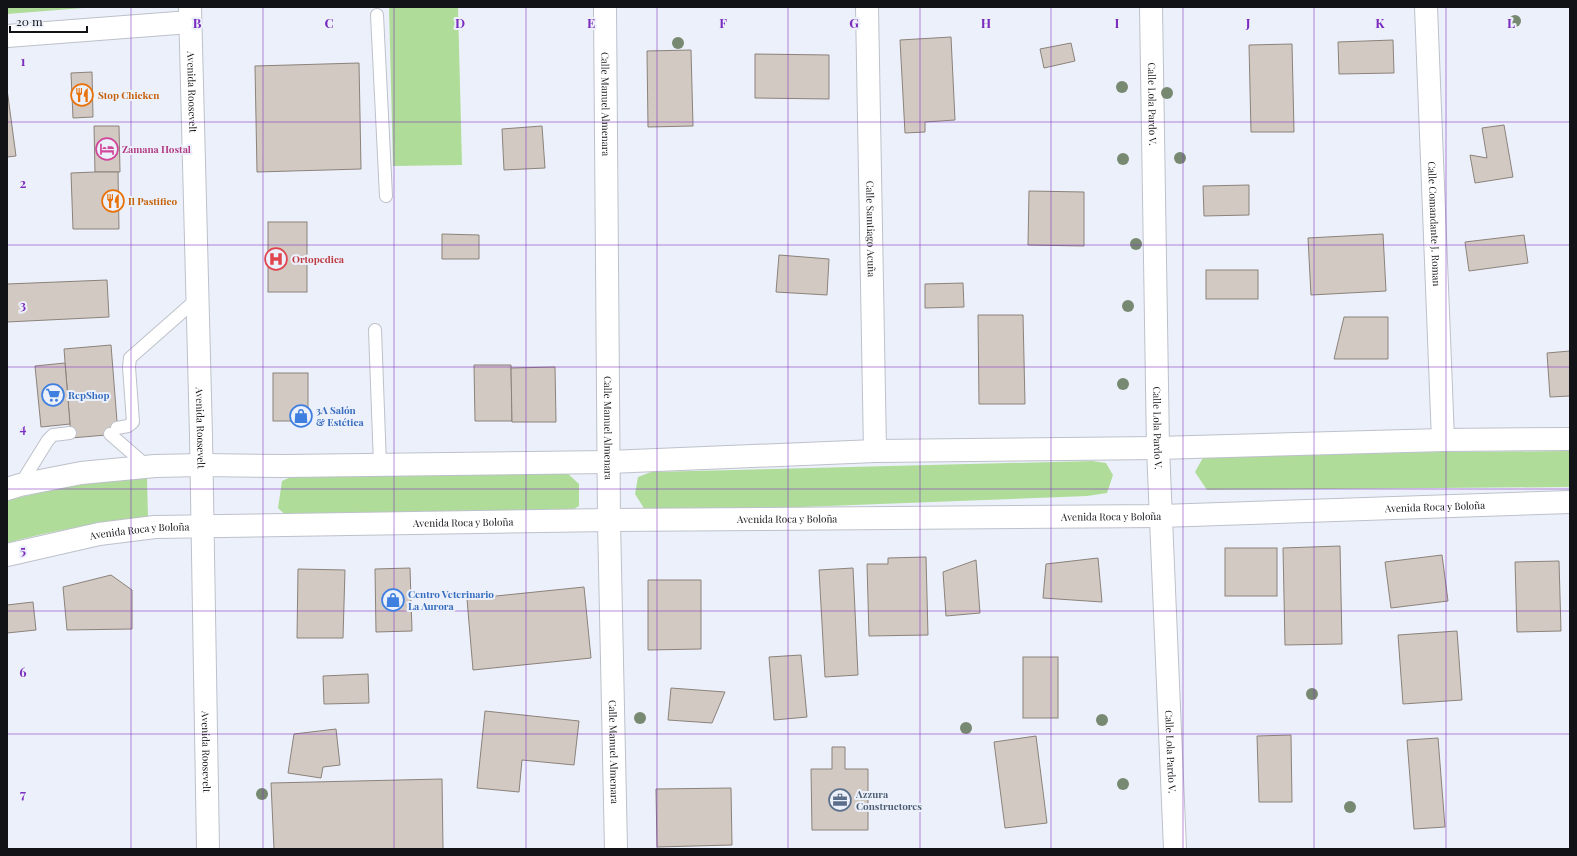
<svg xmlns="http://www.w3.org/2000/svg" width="1577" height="856" font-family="'Playfair Display',serif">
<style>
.green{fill:#afdc99}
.building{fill:#d3c9c3;stroke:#8b827b}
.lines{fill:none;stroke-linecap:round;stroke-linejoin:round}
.lane-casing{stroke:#bdc1ca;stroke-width:14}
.street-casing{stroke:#bdc1ca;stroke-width:24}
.secondary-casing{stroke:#bdc1ca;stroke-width:24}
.primary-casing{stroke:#bdc1ca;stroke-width:24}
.lane{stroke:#fff;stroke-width:12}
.street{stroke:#fff;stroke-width:22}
.secondary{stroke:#fff;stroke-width:22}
.primary{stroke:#fff;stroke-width:22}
.tree{fill:#778a71}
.grid{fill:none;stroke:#7b2cbf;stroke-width:1;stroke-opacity:0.55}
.labels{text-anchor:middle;stroke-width:4;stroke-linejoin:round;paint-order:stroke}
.street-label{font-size:10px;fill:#121317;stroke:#ecf0fa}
.food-label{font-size:10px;font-weight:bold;fill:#c56008;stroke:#ecf0fa;text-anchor:start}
.hotel-label{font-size:10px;font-weight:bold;fill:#b23c85;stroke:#ecf0fa;text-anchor:start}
.health-label{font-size:10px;font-weight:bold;fill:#be3a42;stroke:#ecf0fa;text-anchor:start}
.shop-label{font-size:10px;font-weight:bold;fill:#366cbe;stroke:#ecf0fa;text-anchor:start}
.service-label{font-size:10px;font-weight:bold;fill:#4e5e75;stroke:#ecf0fa;text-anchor:start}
.grid-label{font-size:13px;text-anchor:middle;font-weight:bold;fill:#7b2cbf;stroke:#ecf0fa;stroke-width:4;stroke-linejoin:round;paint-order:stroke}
</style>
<rect width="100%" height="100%" fill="#ecf0fa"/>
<g class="green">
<path d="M7,7H96L7,14Z"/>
<path d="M389,7H458L462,165L393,166Z"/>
<path d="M1570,451V487L1207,490L1195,472L1205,454Z"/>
<path d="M1092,461L1106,463L1113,475L1107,493L1087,496L647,513L635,494L638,477L651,472Z"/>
<path d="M565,471L579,484V506L564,515L292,521L278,508L282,481L293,476Z"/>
<path d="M147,478L148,518C100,523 53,530 7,543V500L82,484Z"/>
</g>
<g class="building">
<path d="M951,37L955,120L925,122V132L905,133L900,40Z"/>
<path d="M1393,40L1394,73L1339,74L1338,42Z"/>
<path d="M1071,43L1075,61L1044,68L1040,49Z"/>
<path d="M1292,44L1294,132H1251L1249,45Z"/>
<path d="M691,50L693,126L648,127L647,51Z"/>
<path d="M755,54L829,55V99L755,98Z"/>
<path d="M359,63L361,169L257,172L255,66Z"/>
<path d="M92,72L93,117L73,118L71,73Z"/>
<path d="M7,89L16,156L7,157Z"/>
<path d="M1504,125L1513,177L1475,183L1470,155L1487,158L1482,128Z"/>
<path d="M94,126H119L120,172H95Z"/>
<path d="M542,126L545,168L504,170L502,129Z"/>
<path d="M95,172H118L119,229H73L71,173Z"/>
<path d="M1249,185V215L1204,216L1203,186Z"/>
<path d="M1029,191L1084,192V246L1028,245Z"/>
<rect x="268" y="222" width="39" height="70"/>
<path d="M442,234L479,235V259H442Z"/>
<path d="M1383,234L1386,291L1311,295L1308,238Z"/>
<path d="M1524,235L1528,263L1469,271L1465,242Z"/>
<path d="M779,255L829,259L827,295L776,292Z"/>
<rect x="1206" y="270" width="52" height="29"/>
<path d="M107,280L109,317L7,322V284Z"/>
<path d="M963,283L964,307L925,308V284Z"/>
<path d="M978,315H1023L1025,404H979Z"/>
<path d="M1344,317H1388V359H1334Z"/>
<path d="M111,345L118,434L71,438L64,349Z"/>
<path d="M1570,351V396L1550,397L1547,353Z"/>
<path d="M65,363L70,424L41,427L35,366Z"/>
<path d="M474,365H511L512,421H475Z"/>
<path d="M555,367L556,422H512L511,368Z"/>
<rect x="273" y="373" width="35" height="48"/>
<path d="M1340,546L1342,644L1285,645L1283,548Z"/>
<rect x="1225" y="548" width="52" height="48"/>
<path d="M1442,555L1448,601L1391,608L1385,562Z"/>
<path d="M926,557L928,635L869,636L867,564H888V558Z"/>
<path d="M1098,558L1102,602L1043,598L1046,564Z"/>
<path d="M976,560L980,613L946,616L943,572Z"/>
<path d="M1559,561L1561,631L1517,632L1515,562Z"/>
<path d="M410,568L412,631L376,632L375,569Z"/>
<path d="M853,568L858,675L825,677L819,570Z"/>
<path d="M298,569L345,570L343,638H297Z"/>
<path d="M111,575L132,590V629L67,630L63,587Z"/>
<path d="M648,580H701V649L648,650Z"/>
<path d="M584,587L591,658L473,670L467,599Z"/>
<path d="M33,602L36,630L7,633V605Z"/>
<path d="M1457,631L1462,700L1403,704L1398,635Z"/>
<path d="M801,655L807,717L774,720L769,657Z"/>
<rect x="1023" y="657" width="35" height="61"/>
<path d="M368,674L369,703L324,704L323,676Z"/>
<path d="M671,688L725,692L712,723L668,720Z"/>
<path d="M485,711L579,721L574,765L522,760L519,792L477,788Z"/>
<path d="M336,729L340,765L323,767L321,778L288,773L294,734Z"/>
<path d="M1291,735L1292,802H1259L1257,736Z"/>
<path d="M1036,736L1047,823L1005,828L994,742Z"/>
<path d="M1438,738L1445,827L1414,829L1407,740Z"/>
<path d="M832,747H845V769H868V830H812L811,769H832Z"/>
<path d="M442,779L443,849H274L271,783Z"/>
<path d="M731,788L732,845L657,847L656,789Z"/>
</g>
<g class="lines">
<g class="lane-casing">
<g id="lane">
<path d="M377,15L386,196"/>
<path d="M375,330L380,465"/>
<path d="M117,428L128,426L133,422L129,367L130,358L197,299"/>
<path d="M110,434L148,467"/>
<path d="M20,485L48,440L53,435L70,433"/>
</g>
</g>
<g class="street-casing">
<g id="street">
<path id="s1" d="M605,7L609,520L616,849"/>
<path id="s2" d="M867,7L875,451"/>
<path id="s3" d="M1151,7L1158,448L1175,849"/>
<path id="s4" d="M1426,7L1443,440"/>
</g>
</g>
<g class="secondary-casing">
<g id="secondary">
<path d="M7,36L190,22"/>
<path d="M7,489L20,485L81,473L155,466L202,465L284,466L609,462L875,451L1158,448L1443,440L1570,439"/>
<path id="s5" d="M7,555L99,534L155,527L609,520L1161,516L1570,502"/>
</g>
</g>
<g class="primary-casing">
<g id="primary">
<path id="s6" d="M190,7L201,436L208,849"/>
</g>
</g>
<use href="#lane" class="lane"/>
<use href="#street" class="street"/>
<use href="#secondary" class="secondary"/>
<use href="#primary" class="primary"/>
</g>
<g class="tree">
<circle cx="1515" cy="21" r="6"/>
<circle cx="678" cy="43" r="6"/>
<circle cx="1122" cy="87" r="6"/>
<circle cx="1167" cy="93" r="6"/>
<circle cx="1180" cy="158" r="6"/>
<circle cx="1123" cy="159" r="6"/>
<circle cx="1136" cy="244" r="6"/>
<circle cx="1128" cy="306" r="6"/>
<circle cx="1123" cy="384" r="6"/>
<circle cx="1312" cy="694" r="6"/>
<circle cx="640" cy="718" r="6"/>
<circle cx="1102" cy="720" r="6"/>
<circle cx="966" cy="728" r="6"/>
<circle cx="1123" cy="784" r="6"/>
<circle cx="262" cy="794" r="6"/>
<circle cx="1350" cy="807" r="6"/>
</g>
<path class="grid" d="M131,7V849M263,7V849M394,7V849M526,7V849M657,7V849M788,7V849M920,7V849M1051,7V849M1183,7V849M1314,7V849M1446,7V849M7,122H1570M7,245H1570M7,367H1570M7,489H1570M7,611H1570M7,734H1570"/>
<defs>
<g id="restaurant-ring" transform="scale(1.15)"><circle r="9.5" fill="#ecf0fa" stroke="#e8710a" stroke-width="1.5"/><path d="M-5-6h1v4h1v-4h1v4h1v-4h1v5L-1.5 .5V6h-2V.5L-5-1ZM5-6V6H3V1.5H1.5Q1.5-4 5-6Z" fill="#e8710a"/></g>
<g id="hotel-ring" transform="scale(1.15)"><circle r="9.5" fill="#ecf0fa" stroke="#d1479c" stroke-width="1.5"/><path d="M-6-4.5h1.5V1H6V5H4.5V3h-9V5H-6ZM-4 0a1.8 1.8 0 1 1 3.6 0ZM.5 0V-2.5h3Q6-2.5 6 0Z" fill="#d1479c"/></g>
<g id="hospital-ring" transform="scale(1.15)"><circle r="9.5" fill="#ecf0fa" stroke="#e0444e" stroke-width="1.5"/><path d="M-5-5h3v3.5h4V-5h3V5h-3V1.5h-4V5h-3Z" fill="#e0444e"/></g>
<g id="supermarket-ring" transform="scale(1.15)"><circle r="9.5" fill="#ecf0fa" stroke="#3f7fe0" stroke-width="1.5"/><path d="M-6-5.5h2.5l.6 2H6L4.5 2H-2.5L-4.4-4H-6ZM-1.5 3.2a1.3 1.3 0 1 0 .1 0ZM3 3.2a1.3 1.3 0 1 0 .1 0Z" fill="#3f7fe0"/></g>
<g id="shop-ring" transform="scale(1.15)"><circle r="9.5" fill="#ecf0fa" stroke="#3f7fe0" stroke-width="1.5"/><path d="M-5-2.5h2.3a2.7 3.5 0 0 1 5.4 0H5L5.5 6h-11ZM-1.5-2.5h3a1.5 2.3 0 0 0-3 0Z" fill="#3f7fe0"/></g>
<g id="office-ring" transform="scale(1.15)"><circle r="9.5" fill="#ecf0fa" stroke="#5c6f8a" stroke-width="1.5"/><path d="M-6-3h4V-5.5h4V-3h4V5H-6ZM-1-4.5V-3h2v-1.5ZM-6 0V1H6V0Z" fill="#5c6f8a"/></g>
</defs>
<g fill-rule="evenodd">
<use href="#restaurant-ring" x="82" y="95"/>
<use href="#hotel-ring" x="107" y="149"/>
<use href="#restaurant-ring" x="113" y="201"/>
<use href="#hospital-ring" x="276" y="259"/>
<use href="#supermarket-ring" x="53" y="395"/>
<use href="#shop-ring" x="301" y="416"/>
<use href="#shop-ring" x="393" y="600"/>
<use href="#office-ring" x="840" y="800"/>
</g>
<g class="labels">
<g class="street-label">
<text dy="4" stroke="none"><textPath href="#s6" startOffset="85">Avenida Roosevelt</textPath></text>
<text dy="4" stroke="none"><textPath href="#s1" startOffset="97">Calle Manuel Almenara</textPath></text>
<text dy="4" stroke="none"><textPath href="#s3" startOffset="97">Calle Lola Pardo V.</textPath></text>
<text dy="4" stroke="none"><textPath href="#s4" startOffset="217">Calle Comandante J. Roman</textPath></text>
<text dy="4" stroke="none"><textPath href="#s2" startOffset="222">Calle Samtiago Acuña</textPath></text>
<text dy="4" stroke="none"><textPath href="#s6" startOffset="421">Avenida Roosevelt</textPath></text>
<text dy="4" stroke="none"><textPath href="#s1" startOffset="421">Calle Manuel Almenara</textPath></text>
<text dy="4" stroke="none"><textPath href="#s3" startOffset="421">Calle Lola Pardo V.</textPath></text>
<text dy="4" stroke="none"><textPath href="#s5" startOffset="1431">Avenida Roca y Boloña</textPath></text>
<text dy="4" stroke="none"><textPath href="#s5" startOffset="1107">Avenida Roca y Boloña</textPath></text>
<text dy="4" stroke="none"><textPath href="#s5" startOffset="783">Avenida Roca y Boloña</textPath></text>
<text dy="4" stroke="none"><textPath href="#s5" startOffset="459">Avenida Roca y Boloña</textPath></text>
<text dy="4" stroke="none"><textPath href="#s5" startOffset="135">Avenida Roca y Boloña</textPath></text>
<text dy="4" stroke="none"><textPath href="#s6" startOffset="745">Avenida Roosevelt</textPath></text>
<text dy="4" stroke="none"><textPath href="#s1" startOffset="745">Calle Manuel Almenara</textPath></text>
<text dy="4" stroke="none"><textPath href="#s3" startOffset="745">Calle Lola Pardo V.</textPath></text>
</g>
<g class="food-label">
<text x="98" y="99">Stop Chicken</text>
<text x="128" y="205">Il Pastifico</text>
</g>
<g class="hotel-label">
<text x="122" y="153">Zamana Hostal</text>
</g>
<g class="health-label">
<text x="292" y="263">Ortopedica</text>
</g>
<g class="shop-label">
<text x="68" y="399">RepShop</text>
<text x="316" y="414">3A Salón<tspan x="316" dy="12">&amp; Estética</tspan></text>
<text x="408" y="598">Centro Veterinario<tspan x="408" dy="12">La Aurora</tspan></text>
</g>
<g class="service-label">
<text x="856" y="798">Azzura<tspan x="856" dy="12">Constructores</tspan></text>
</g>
</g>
<g class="grid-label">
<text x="197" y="28">B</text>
<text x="329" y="28">C</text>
<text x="460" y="28">D</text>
<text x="591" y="28">E</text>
<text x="723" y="28">F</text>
<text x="854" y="28">G</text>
<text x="986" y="28">H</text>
<text x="1117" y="28">I</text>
<text x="1248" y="28">J</text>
<text x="1380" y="28">K</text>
<text x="1511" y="28">L</text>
<text x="23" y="66">1</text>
<text x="23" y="188">2</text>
<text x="23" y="310">3</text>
<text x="23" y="433">4</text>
<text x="23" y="555">5</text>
<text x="23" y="677">6</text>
<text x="23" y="799">7</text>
</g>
<rect width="1577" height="856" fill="none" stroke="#121317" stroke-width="16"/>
<path d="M10 26v6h77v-6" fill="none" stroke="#121317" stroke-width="2"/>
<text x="16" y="26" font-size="12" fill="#121317" stroke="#ecf0fa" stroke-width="3" paint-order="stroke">20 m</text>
</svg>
